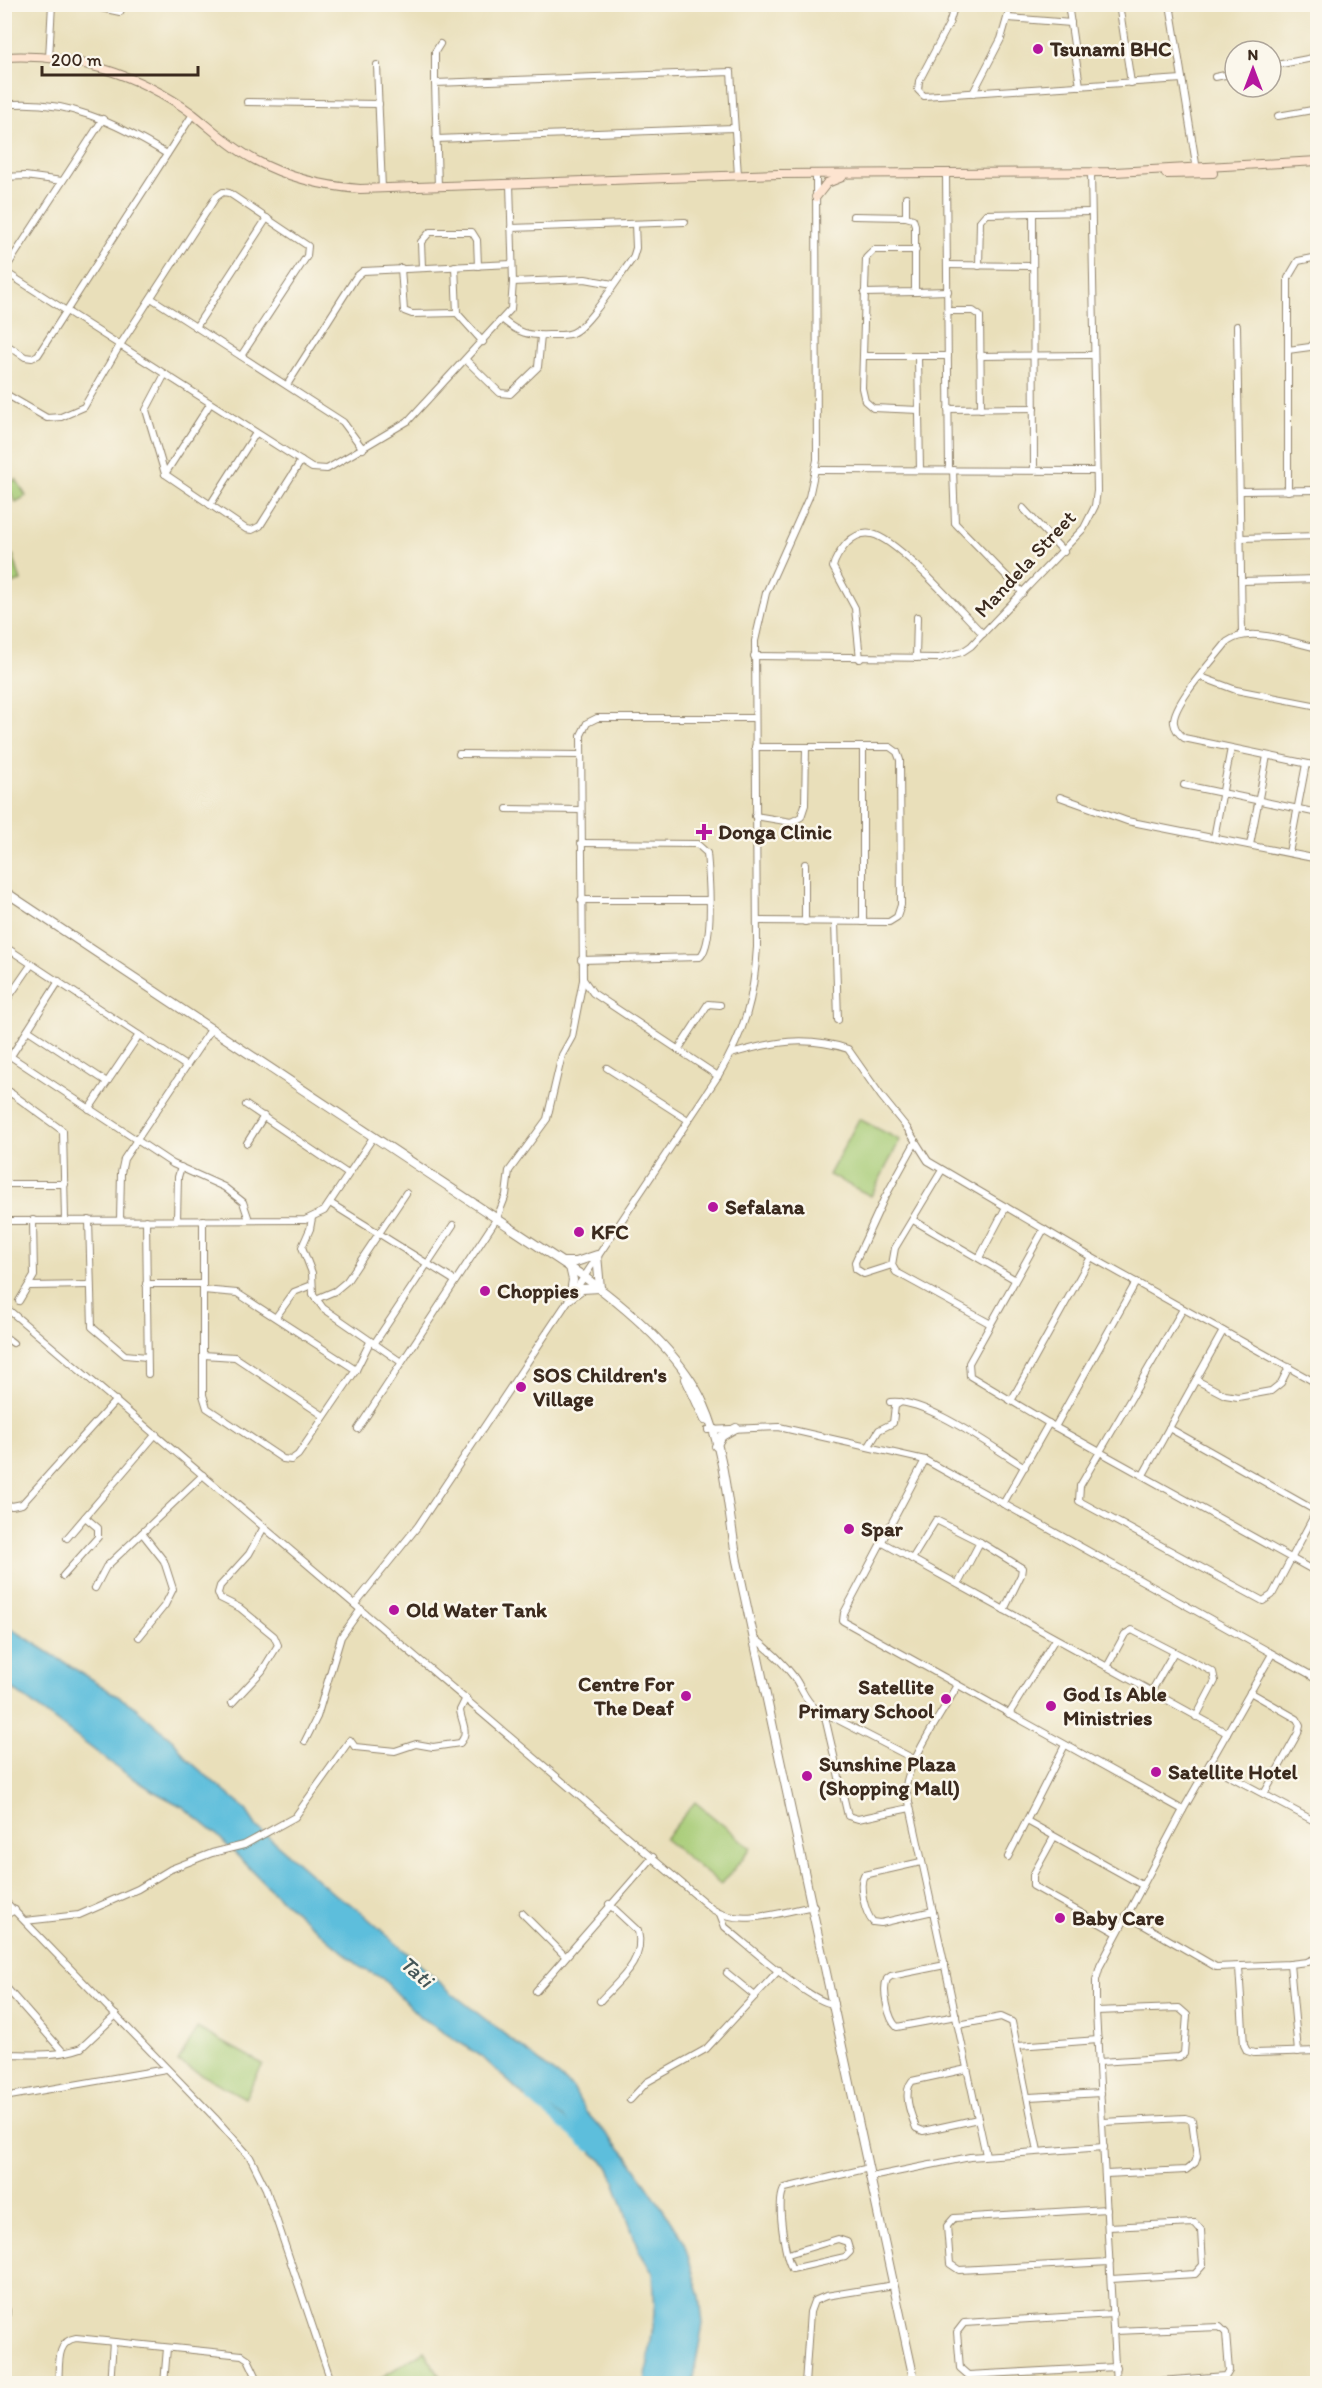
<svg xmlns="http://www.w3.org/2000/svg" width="1322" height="2388" font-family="Itim,sans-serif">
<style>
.pitch{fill:#a6cb75;stroke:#707a4a;stroke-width:1.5}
.water{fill:#5dbedc;stroke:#4c747d;stroke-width:1.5}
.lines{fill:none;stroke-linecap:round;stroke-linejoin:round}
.river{stroke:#5dbedc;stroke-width:9}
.minor-casing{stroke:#92846c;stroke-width:8}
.tertiary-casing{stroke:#92846c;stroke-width:10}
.secondary-casing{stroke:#92846c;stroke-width:10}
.minor{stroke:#fff;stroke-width:6}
.tertiary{stroke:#fff;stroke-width:8}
.secondary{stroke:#fde4d0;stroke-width:8}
.poi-dot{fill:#b5179e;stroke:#fbf7ec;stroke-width:2}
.labels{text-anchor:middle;stroke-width:5;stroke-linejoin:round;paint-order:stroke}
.poi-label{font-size:21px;font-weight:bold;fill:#3b2a1e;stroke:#fbf7ec;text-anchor:start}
.street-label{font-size:21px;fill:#3b2a1e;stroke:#fbf7ec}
.water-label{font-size:22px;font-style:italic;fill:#455657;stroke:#fbf7ec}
</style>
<rect width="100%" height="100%" fill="#fbf7ec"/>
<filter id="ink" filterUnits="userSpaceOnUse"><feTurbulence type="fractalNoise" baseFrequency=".0167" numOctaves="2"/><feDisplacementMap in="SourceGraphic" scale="12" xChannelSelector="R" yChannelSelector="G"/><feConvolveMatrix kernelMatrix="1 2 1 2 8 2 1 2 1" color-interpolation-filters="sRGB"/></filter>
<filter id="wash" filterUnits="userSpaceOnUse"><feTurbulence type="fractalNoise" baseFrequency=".008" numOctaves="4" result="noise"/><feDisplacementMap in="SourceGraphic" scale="24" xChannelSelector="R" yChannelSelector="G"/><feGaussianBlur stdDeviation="1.35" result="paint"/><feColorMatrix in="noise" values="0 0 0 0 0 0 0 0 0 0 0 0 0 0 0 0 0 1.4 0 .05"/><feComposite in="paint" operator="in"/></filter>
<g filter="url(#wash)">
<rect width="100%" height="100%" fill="#e9dfba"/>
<g class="pitch">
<path d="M16,479L26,496L16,502L6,485Z"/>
<path d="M13,555L21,581L5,586V558Z"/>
<path d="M859,1119L900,1140L871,1196L829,1175Z"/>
<path d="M695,1802L751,1848L721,1885L665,1839Z"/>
<path d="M197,2028L263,2064L245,2098L178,2062Z"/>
<path d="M424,2351L444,2383H379L377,2380Z"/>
</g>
<path class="water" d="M4,1624L135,1707L174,1741L187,1759L246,1810L257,1827L334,1894L354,1906L453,1994L573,2088L585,2111L628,2157L683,2239L700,2297L703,2324L692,2383H645L655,2313L653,2273L639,2251L609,2167L592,2152L562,2117L550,2109L532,2103L481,2056L421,2018L382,1978L362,1968L314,1927L280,1899L215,1833L183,1807L153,1791L122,1771L5,1683Z"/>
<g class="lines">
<path class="river" d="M531,2098L590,2147"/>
</g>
</g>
<g filter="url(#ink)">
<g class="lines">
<g class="minor-casing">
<g id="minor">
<path d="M82,4L120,12L124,4"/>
<path d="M955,4L949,24L919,81L918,90L924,96L1182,79"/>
<path d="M1068,4L1080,86"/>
<path d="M1119,4L1131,83"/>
<path d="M1170,4L1197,170"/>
<path d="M4,6L12,4"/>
<path d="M1008,18L1071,23"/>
<path d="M49,58L52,4"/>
<path d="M377,65L382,189"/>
<path d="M1271,66L1318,57"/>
<path d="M1215,77L1235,73"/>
<path d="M435,83V52L440,44"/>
<path d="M973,93L1001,39L1011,4"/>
<path d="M247,102L379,104"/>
<path d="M4,105C66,98 116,123 167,154"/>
<path d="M1278,116L1318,109"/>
<path d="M103,119L4,271L301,461L312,468L327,469L408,421L511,309L513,282L510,184"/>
<path d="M436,139L734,128"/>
<path d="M946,174L949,470"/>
<path d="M4,177L25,176L62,181"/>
<path d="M438,187L435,83L731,72L738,175"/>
<path d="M906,197V217"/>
<path d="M1033,213L1034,470"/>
<path d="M853,216L906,217L913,219L915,225V292L864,293"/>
<path d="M511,228L685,222"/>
<path d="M916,250H874L866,258L862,388L865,401L873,408L919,410"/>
<path d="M948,265L1033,266"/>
<path d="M455,266L457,313L483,342"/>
<path d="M979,266L980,221L986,214L1091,212"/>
<path d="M422,267L421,242L430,232H472L477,240L478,266"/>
<path d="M401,268L404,311L412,314L457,313"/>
<path d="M513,282L585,279L613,284"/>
<path d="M915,292L948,291"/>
<path d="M151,298L343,422L363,449"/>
<path d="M949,311H973L980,316L981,409"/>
<path d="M503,320C518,333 529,336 549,335C556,335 565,336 572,333C588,327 621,274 633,258L636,248L635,224"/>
<path d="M1237,326L1242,634"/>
<path d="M196,327L267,218"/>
<path d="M4,343L25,357L32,358L38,355L193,114"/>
<path d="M1288,350L1310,347L1318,339"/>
<path d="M864,356H948"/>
<path d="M918,356L920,470"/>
<path d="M980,356L1093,355"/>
<path d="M466,360L500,393L510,394L538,367L541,336"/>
<path d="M165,374L146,410L165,474L246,529L252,530L260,526L301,461"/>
<path d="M287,385L356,277L363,271L512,264"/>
<path d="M4,393L47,418L61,417L84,407L120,345L216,197L223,192L229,193L308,246L307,256L241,356"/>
<path d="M948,409L1034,408"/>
<path d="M816,470L1096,471"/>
<path d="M953,470L955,523L1023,593"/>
<path d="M165,474L210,404"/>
<path d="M1241,491L1318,490"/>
<path d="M1288,491V278L1298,261L1318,257"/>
<path d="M210,505L256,433"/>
<path d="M1023,508L1064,552"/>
<path d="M1241,538L1318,536"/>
<path d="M1242,581L1318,579"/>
<path d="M1318,648C1291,643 1251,625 1227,642C1215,658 1171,705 1174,723C1175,730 1179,734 1184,738L1318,766"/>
<path d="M754,656L939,658L962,652L971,646L1084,528L1095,506L1097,491L1091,172"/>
<path d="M916,658L917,617"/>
<path d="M860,659L855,608L833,567C835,558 841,550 847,543C854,536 862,532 872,534C899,540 961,612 983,634"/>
<path d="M1201,677L1236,690L1318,706"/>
<path d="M755,747H890L897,752L900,760L901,905L897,917L889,922L757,921"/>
<path d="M863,747V922"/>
<path d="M459,754L581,755"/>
<path d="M1184,785L1318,813"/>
<path d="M1060,797L1127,821L1318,859"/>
<path d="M507,809L580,810"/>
<path d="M755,816L791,822L801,817L805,805L806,747"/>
<path d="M1214,838L1231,748"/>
<path d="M581,843L697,844L707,853C709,875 715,942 700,957L581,960"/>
<path d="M1250,845L1267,756"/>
<path d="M1289,853L1306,764"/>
<path d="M581,900H709"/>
<path d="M805,922V864"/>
<path d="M835,922L838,1020"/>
<path d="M4,946L186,1066"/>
<path d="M4,1004L31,965"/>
<path d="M28,1030L107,1082"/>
<path d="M678,1050L708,1004L720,1005"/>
<path d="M4,1052L173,1164L224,1187L243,1202L249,1220"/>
<path d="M731,1054C773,1042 805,1035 848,1049L881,1096L907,1128L928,1161L1091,1257L1318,1384"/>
<path d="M11,1056L59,981"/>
<path d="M607,1068L688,1120"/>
<path d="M718,1076L593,993L583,979L581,735L587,723L597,718H755"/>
<path d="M4,1088L63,1131L65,1220"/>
<path d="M4,1102L10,1092"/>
<path d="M246,1105L348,1174"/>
<path d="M89,1109L139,1035"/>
<path d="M247,1143L264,1116"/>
<path d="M942,1170L895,1248L892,1265L896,1272L989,1323"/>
<path d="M4,1184H65"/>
<path d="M330,1203L455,1281"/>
<path d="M312,1218L310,1229L302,1247L312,1273L313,1294L323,1308L401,1362"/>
<path d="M89,1220L92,1327L125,1355L147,1357"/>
<path d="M120,1220L121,1173L124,1159L212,1028"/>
<path d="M146,1220L148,1374"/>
<path d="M177,1220L178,1177L181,1167"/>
<path d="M203,1220V1395L207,1408L283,1459L291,1460L298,1455L356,1370L370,1342"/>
<path d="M913,1220L1014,1279"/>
<path d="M4,1221L305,1220L324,1211L374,1136"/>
<path d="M1044,1229L969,1363L970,1376L1055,1427L1318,1573"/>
<path d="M979,1258L1006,1207"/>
<path d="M892,1265L864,1274L856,1269L855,1262L884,1199L915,1143"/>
<path d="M146,1284H203"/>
<path d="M30,1286L89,1285"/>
<path d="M203,1290L237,1293L356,1370"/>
<path d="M316,1299L335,1291L347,1281L406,1193"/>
<path d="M19,1301L34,1276L33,1220"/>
<path d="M4,1306L712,1909C740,1928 783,1911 814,1906"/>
<path d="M1183,1309L1080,1486L1079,1501L1263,1601L1272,1595L1318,1508"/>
<path d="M276,1317L294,1292L312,1285"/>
<path d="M4,1336L13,1343"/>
<path d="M374,1344L453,1225"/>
<path d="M203,1355L235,1357L324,1416"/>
<path d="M1196,1380L1225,1395L1238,1397L1271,1391L1281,1383L1289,1367"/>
<path d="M1011,1401L1091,1257"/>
<path d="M890,1402C925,1397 993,1448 1025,1467"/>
<path d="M1055,1427L1136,1282"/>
<path d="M1169,1428L1316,1511"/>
<path d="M358,1429L497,1218L506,1195L509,1171L547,1119L562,1055L572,1037L583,980"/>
<path d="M708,1430L779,1427L925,1460L1318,1679"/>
<path d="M869,1446L879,1430L893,1423L895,1406L901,1402"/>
<path d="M925,1460L844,1613L843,1621L1183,1810"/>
<path d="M1143,1475L1223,1331"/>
<path d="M4,1504L12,1506L22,1504L116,1400"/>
<path d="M1003,1504L1049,1423"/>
<path d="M67,1538L156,1434"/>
<path d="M883,1543L1227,1733"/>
<path d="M912,1559L936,1520L980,1542L1022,1568L1021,1575L1004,1610"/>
<path d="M63,1576L98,1537V1528L85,1517"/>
<path d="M958,1584L980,1542"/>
<path d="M95,1588L106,1567L203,1475"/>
<path d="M355,1604L418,1526L718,1076C745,1031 754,999 757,947L755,641L766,593L809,497L817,460L816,174"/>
<path d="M139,1637L165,1605L173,1589L164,1561L142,1533"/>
<path d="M753,1637C769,1649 782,1661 794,1677C802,1688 804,1699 815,1708L916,1760"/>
<path d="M1107,1667L1125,1634L1132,1630L1213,1672L1215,1681L1196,1717"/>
<path d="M1312,1677L1318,1667"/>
<path d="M958,1685C945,1708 906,1765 906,1788L986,2155"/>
<path d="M1151,1692L1174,1652"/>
<path d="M1250,1692L1297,1719L1300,1725L1298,1733L1264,1794"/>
<path d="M232,1703L262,1671L278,1645L274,1636L240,1608L220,1598L218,1593L220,1586L249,1554L264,1527"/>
<path d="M824,1713L848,1816L858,1819L910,1808"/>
<path d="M1009,1714L1055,1639"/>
<path d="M305,1741L317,1717L341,1637L361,1609"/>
<path d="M1209,1765L1318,1823"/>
<path d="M1027,1821L1142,1885"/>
<path d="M1054,1837L1033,1875V1886L1117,1933"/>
<path d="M1008,1857L1065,1745"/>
<path d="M921,1862L864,1875C858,1886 865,1913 873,1922L881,1923L933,1911"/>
<path d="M4,1900L215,2118L250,2157L266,2189L332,2384"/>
<path d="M522,1913L565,1956"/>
<path d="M720,1914L725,1927C747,1944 810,2003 834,2004"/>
<path d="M1126,1915L1216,1967L1290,1964L1307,1962L1318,1957"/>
<path d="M4,1916L15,1910"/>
<path d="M25,1921L79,1915L138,1889L171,1869L212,1853L244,1845L295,1817L350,1740L355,1747L395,1751L416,1744L433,1747L460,1743C470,1732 461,1722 460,1710L466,1698"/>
<path d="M1290,1964L1298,2052"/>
<path d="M945,1965L891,1976L887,1979C882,1990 888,2019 897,2027L956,2016"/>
<path d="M1239,1967L1244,2045L1247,2051L1254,2053L1318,2051"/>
<path d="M727,1973L755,1996"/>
<path d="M4,1985L63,2052"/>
<path d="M536,1991L653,1857"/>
<path d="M600,2001C618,1981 646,1961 638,1931L609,1904"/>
<path d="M1096,2011L1179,2008L1187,2015L1184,2054L1179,2057L1099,2062"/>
<path d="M958,2025L1001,2017L1012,2022L1038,2151"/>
<path d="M1018,2046L1098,2040"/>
<path d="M4,2054C29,2054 57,2057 81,2048L116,2015"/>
<path d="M967,2069L912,2081C902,2093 911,2115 916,2128L923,2131L978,2119"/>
<path d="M4,2097L166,2069"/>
<path d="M1029,2097L1101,2093"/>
<path d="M630,2100L647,2082L706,2049L779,1970"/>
<path d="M1103,2122L1185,2118L1192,2120L1197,2157L1195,2163L1186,2170L1106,2174"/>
<path d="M871,2177L970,2157L1104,2147"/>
<path d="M1107,2209L954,2218L947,2226L950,2264L959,2270L1110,2262"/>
<path d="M1108,2227L1195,2223L1201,2230L1203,2265L1195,2274L1111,2279"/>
<path d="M788,2254L838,2239L847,2242L850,2252L845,2257L792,2269C785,2256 775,2199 785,2188L869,2168"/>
<path d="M4,2299L7,2311L4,2346"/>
<path d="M1113,2314L964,2323L957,2332L960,2368L968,2375L1116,2367"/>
<path d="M1114,2331L1220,2327L1226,2333L1229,2371L1226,2376L1120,2384"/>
<path d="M58,2384C60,2367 55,2341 76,2338L242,2355L248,2359L260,2384"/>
<path d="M110,2384L113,2342"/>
<path d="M164,2384L167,2348"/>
<path d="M805,2384L810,2312L814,2301L826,2296L894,2285"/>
<path d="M1116,2384L1096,2011V1980L1100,1966L1183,1810L1272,1654"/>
</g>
</g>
<g class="tertiary-casing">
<g id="tertiary">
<path d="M4,891L583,1276C627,1308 682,1354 704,1405C725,1451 728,1512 737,1561L915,2384"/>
<path d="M564,1262H576L597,1255L600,1288L582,1289L570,1298"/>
<path d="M570,1267L573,1280L570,1298"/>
<path d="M686,1379L705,1420"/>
<path d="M716,1446L722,1436L736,1428"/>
</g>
</g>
<g class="secondary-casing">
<g id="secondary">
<path d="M4,57C72,53 139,74 193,114C213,130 232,148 255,160C288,178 322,186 360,189L779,174L1115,172L1318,161"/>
<path d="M1166,174L1213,173"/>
<path d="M816,197L827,183L842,177"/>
</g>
</g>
<use href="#minor" class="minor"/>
<use href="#tertiary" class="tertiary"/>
<use href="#secondary" class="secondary"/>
</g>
</g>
<g class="poi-dot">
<circle cx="1038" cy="49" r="6"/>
<path d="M701 823h6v6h6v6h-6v6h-6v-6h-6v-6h6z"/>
<circle cx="713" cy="1207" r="6"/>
<circle cx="579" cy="1232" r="6"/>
<circle cx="485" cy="1291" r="6"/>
<circle cx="521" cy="1387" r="6"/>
<circle cx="849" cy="1529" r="6"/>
<circle cx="394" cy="1610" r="6"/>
<circle cx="686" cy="1696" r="6"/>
<circle cx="946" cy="1699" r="6"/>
<circle cx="1051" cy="1706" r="6"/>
<circle cx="1156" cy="1772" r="6"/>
<circle cx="807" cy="1776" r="6"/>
<circle cx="1060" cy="1918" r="6"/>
</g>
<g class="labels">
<g class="poi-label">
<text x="1050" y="56">Tsunami BHC</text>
<text x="718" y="839">Donga Clinic</text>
<text x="725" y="1214">Sefalana</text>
<text x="591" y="1239">KFC</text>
<text x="497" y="1298">Choppies</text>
<text x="533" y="1382">SOS Children's<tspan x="533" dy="24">Village</tspan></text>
<text x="861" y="1536">Spar</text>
<text x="406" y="1617">Old Water Tank</text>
<text x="674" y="1691" text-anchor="end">Centre For<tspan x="674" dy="24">The Deaf</tspan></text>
<text x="934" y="1694" text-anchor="end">Satellite<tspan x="934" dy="24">Primary School</tspan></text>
<text x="1063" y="1701">God Is Able<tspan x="1063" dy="24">Ministries</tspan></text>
<text x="819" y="1771">Sunshine Plaza<tspan x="819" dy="24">(Shopping Mall)</tspan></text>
<text x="1168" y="1779">Satellite Hotel</text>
<text x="1072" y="1925">Baby Care</text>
</g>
<g class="street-label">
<text transform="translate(1025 564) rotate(-47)" y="7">Mandela Street</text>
</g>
<g class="water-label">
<text transform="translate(417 1971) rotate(41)" y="8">Tati</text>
</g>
</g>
<rect width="1322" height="2388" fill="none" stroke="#fbf7ec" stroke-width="24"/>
<g transform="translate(1253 69)"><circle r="28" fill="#fbf7ec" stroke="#aea59a" stroke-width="1.5"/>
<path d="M0-4.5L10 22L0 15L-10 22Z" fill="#b5179e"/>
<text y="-9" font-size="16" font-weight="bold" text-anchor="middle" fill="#3b2a1e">N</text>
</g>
<path d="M42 66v9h156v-9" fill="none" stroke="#3b2a1e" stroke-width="3"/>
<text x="51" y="66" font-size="18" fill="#3b2a1e" stroke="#fbf7ec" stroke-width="4.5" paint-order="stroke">200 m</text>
</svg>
